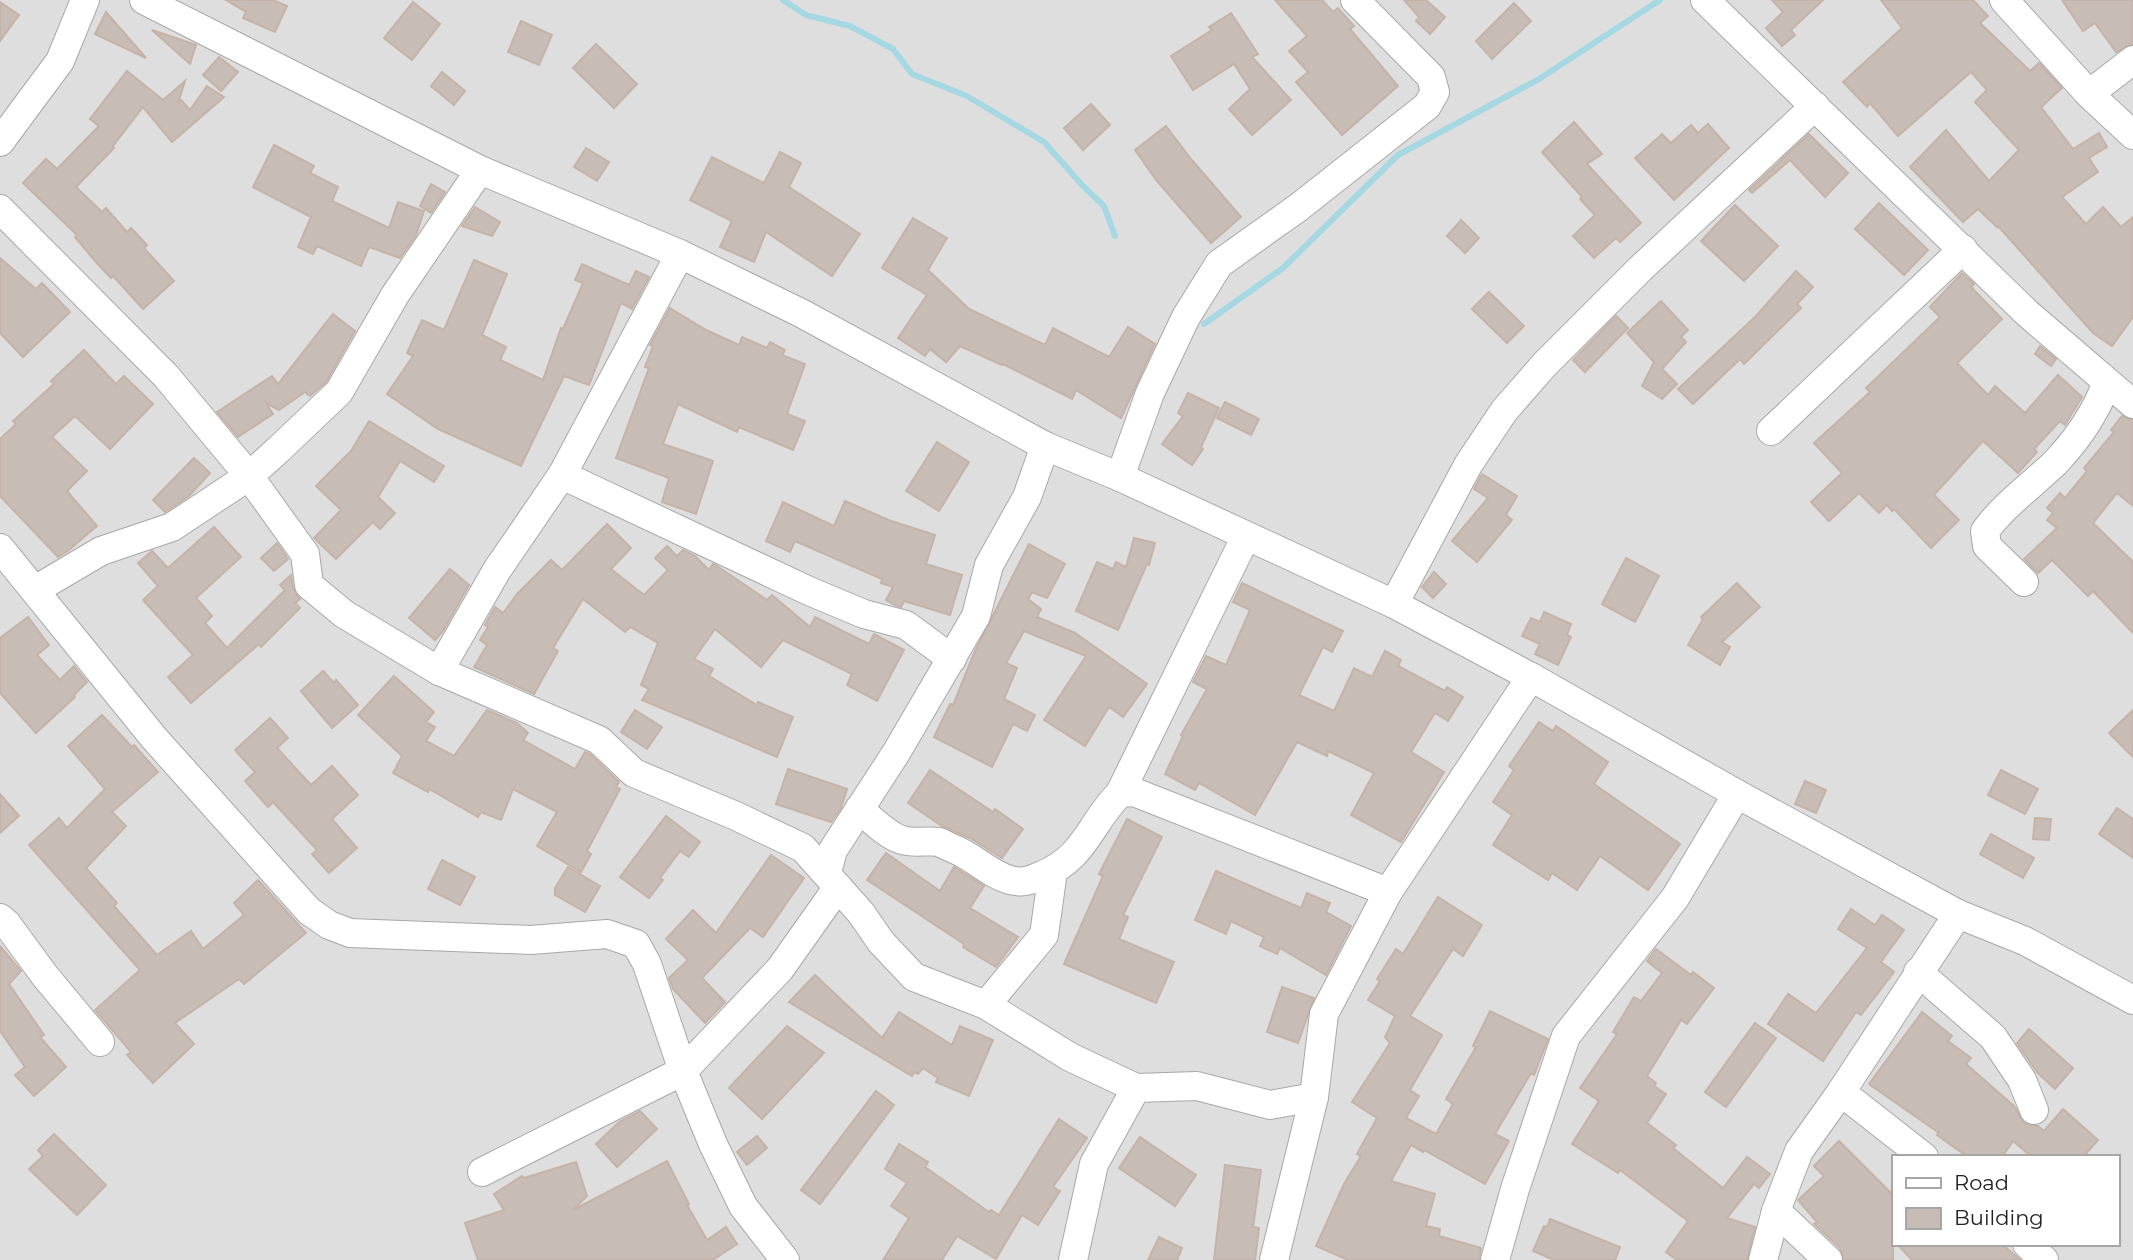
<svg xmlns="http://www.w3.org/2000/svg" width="2133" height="1260" font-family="Montserrat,sans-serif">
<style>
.residential{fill:#dfdede;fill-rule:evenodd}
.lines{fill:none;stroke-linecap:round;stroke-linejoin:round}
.stream{stroke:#a5d8e2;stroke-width:6}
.building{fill:#c7bdb6;stroke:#c5b3a8;stroke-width:2}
.minor-casing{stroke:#a8a8a8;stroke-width:30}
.minor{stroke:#fff;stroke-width:28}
</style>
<rect width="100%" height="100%" fill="#f2eee7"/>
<path class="residential" d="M0,0H2133V1260H0ZM1893,1157H2117V1244H1893Z"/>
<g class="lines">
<g class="stream">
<path d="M783,0L806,15L850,26L893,49L912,74L967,96L1044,142L1083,186L1104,206L1115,236"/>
<path d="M1204,324L1283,268L1398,155L1539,79L1660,0"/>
</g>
</g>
<g class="building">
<path d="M226,0H273L287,6L275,32L243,18L246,12Z"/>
<path d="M1275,0H1322L1333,12L1338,8L1354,26L1350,29L1398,86L1342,135L1296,82L1308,72L1289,51L1307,36Z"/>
<path d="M1404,0H1426L1445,17L1430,34L1416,21L1419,17Z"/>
<path d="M1772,0H1823L1791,30L1795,35L1782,46L1766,28L1783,12Z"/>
<path d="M1881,0H1973L1988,16L1980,23L2030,71L2039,63L2062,88L2041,107L2073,149L2099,133L2107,147L2089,158L2098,172L2062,197L2086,224L2103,207L2121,227L2133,217V317L2112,346L2093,333L1998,226L1997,227L1978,209L1963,222L1910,167L1946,130L1989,181L2019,150L1975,102L1987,90L1971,72L1898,136L1870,103L1867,107L1843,82L1902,28Z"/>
<path d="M2062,0H2133V44L2116,52L2095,23L2083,31Z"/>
<path d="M0,2L19,15L0,41Z"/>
<path d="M413,2L440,24L412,60L384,38Z"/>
<path d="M1514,3L1531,21L1492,59L1476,41Z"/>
<path d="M106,12L146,58L95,34Z"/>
<path d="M1231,13L1258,54L1252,57L1291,100L1252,135L1229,109L1250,89L1234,64L1193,90L1171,56L1212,30L1209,27Z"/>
<path d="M521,21L552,35L539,65L508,52Z"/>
<path d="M152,30L196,45L190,64Z"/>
<path d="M596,44L637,84L614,108L573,68Z"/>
<path d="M219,57L238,72L221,91L203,75Z"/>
<path d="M127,71L163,100L185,81L178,103L181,100L190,110L207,86L224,97L172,142L143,107L113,146L114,148L76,187L102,212L106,208L127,232L131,228L147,245L144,248L174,281L143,309L113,276L111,278L95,261L75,237L77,235L23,183L46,159L57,169L99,126L90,119Z"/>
<path d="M442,72L465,91L454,105L431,86Z"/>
<path d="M1091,104L1110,125L1083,150L1064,128Z"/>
<path d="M1574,122L1602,154L1587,164L1641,223L1620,242L1616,238L1594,258L1573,236L1595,215L1580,199L1582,197L1542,152Z"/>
<path d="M1708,124L1729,148L1674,200L1635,158L1662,134L1671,143L1691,125L1698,133Z"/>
<path d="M1166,126L1191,159L1241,217L1211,243L1156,180L1135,150Z"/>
<path d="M1809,134L1848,173L1825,197L1790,160L1752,193L1749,190Z"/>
<path d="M274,145L314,166L310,173L338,187L332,201L389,228L398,202L424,211L416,235L400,258L369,247L361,266L317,246L313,254L298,247L311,217L253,187Z"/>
<path d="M586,148L609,162L597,181L574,167Z"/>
<path d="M780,152L801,163L789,187L860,234L832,276L766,232L754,262L720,247L732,221L690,200L712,157L764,183Z"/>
<path d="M431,184L445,192L431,213L420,206Z"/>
<path d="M1879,203L1928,250L1904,275L1855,229Z"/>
<path d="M1735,205L1778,246L1744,281L1701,241Z"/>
<path d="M475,207L500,222L492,236L462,226Z"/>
<path d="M913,218L947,238L928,270L969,309L1045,345L1053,328L1109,357L1128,327L1155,344L1121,418L1076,390L1072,399L1003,364L1002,365L960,346L946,362L930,349L925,356L898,338L927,295L882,268Z"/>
<path d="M1461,220L1479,238L1465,253L1447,236Z"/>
<path d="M0,258L36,289L42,283L70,312L23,357L0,333Z"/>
<path d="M474,260L507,274L482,335L506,347L500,360L543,380L561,328L563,329L583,283L575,280L582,264L629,285L636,271L649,277L632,309L621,303L589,385L564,376L521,466L438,429L387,394L413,356L407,353L422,320L444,330Z"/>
<path d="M1796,271L1813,287L1797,304L1801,308L1744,364L1740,359L1693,404L1678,389L1755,317Z"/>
<path d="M1962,273L1974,284L1971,287L2002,319L1957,363L1988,395L1995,386L2025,413L2058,375L2082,397L2065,425L2060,421L2034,449L2037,452L2018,473L1983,441L1934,495L1959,520L1931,548L1894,509L1892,511L1887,505L1879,513L1859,493L1829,521L1811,502L1842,473L1814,443L1870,392L1866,388L1940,317L1930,307Z"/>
<path d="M1489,292L1524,326L1507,343L1472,309Z"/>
<path d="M1661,301L1688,330L1681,337L1686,342L1662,369L1677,384L1662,399L1642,386L1654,362L1627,333Z"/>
<path d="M670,308L706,330L739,345L742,337L767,348L770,342L785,350L782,355L805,364L787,414L805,421L793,450L739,427L737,432L678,404L663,444L713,461L696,514L662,502L669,478L616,458L649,368L645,367L653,346L650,345Z"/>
<path d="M333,314L355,331L326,382L310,396L305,392L279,410L266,403L273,414L238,437L217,412L272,376L278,384Z"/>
<path d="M1616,316L1628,328L1585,372L1573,360Z"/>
<path d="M2040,346L2056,359L2051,366L2035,354Z"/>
<path d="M84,350L116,384L124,376L153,404L110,449L75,416L52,437L87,471L67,491L97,526L69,550L58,557L0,496V439L16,424L13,421L54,384L51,381Z"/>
<path d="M1188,393L1219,408L1201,447L1203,449L1192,465L1162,444L1183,416L1178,413Z"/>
<path d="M1225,402L1259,419L1251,435L1217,418Z"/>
<path d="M2122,416L2133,420V506L2117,493L2093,523L2133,562V633L2093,591L2088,596L2052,560L2038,573L2024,559L2057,528L2047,520L2053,513L2047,508L2060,493L2065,498L2087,471L2084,468L2114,432L2111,430Z"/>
<path d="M369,421L444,466L434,482L400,461L378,497L395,513L380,529L373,522L336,559L314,538L341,510L316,486L351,451Z"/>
<path d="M937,442L969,462L939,511L906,491Z"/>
<path d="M194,458L210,473L189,496L165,512L153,500Z"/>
<path d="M1482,474L1517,496L1506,515L1512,520L1477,562L1452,541L1488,498L1474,489Z"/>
<path d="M845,501L891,521L935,535L926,564L962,575L950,615L904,601L901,607L895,605L886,600L893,587L881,583L882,579L795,541L790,552L766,541L783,502L834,526Z"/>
<path d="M607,524L631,548L611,569L644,595L668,570L655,558L667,546L677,556L683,550L695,556L709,570L713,564L717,566L767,600L772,595L810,627L815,617L869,644L874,634L904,650L877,701L847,685L852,674L783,640L761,667L715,629L694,659L713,669L709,676L757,705L758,702L793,717L777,757L642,700L649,689L641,685L658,643L630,627L625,632L583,599L553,648L558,651L534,694L474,667L487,645L480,640L488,627L485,625L495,607L503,613L518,593L551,560L562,570Z"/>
<path d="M214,527L241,557L196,598L212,616L205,623L227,648L285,590L280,585L291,575L293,588L300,599L295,603L300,608L261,647L259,644L191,703L168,677L193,655L143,600L158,586L138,563L152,551L168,568Z"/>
<path d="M1134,538L1155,543L1149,565L1147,564L1118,630L1076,611L1097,562L1113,569L1116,562L1126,567Z"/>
<path d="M277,543L288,559L274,571L261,558Z"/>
<path d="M1029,544L1065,564L1047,598L1032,592L1028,599L1041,609L1037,617L1075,633L1147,684L1123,717L1109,707L1085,746L1044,720L1086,656L1024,631L1006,663L1017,668L1004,699L1035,715L1027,731L1013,724L992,767L934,737L950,704L953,705L975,651Z"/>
<path d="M1626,558L1659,576L1635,622L1602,604Z"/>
<path d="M450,569L469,585L443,631L435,640L409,618Z"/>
<path d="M1434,572L1446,584L1433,598L1422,587Z"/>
<path d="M1242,583L1343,631L1332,652L1323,647L1299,695L1334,711L1354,668L1372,677L1385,651L1401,660L1398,666L1445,691L1447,687L1463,697L1448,721L1435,713L1411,752L1444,772L1401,842L1351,815L1374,773L1328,751L1327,756L1297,742L1255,815L1199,783L1195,790L1165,774L1183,736L1181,735L1207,689L1193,682L1206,656L1226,665L1250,610L1233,602Z"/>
<path d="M1737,583L1760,607L1722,642L1730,647L1720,665L1688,645L1703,619L1701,617Z"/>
<path d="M1544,612L1571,624L1567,635L1571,637L1558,665L1535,654L1540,644L1522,636L1531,618L1540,622Z"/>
<path d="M28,617L49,645L37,655L60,680L74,666L87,682L74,695L75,697L36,733L0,693V638Z"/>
<path d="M323,671L334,683L336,680L358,705L332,728L301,691Z"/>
<path d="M394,676L434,712L426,722L435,727L426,741L454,756L487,710L517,723L528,733L523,740L575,769L585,752L590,754L619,782L616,787L620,789L587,851L591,854L581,872L537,846L557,812L513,789L501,820L481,812L478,817L429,789L428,792L393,773L402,756L358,715Z"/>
<path d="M635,710L662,727L647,749L621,732Z"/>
<path d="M2133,710V757L2109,733Z"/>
<path d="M102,715L132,747L134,745L158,772L112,812L126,826L86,868L117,903L114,906L157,955L191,931L203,949L244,915L234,903L258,880L306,933L244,984L239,979L175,1023L194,1044L153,1083L127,1055L131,1052L95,1010L140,970L29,845L59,818L67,828L105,789L68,746Z"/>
<path d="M270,718L288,738L277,748L311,785L332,766L358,795L332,819L357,848L329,873L312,854L317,850L273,802L268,807L245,781L255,772L235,750Z"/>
<path d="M1539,722L1553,731L1556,726L1608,762L1594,784L1680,844L1648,890L1600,856L1577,890L1552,873L1548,880L1493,845L1512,815L1493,802L1514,770L1509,766Z"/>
<path d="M788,769L847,789L841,808L831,822L776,804Z"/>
<path d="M930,770L993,812L995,809L1023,829L1002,858L970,838L942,826L908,803Z"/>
<path d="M2001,770L2038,789L2025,814L1988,795Z"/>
<path d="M1805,781L1826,790L1816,813L1795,804Z"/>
<path d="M0,794L19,816L0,833Z"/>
<path d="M2117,808L2133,819V858L2099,834Z"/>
<path d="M666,816L700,842L689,857L680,851L660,878L663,880L649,898L620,877Z"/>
<path d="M2035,818L2051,819L2049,840L2033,839Z"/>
<path d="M1127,819L1162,837L1123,915L1128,917L1119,939L1174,962L1156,1003L1064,964L1103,876L1099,874Z"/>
<path d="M1991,834L2034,858L2023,878L1980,854Z"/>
<path d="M886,853L940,891L954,867L984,886L970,908L1018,937L996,967L963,947L964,944L867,880Z"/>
<path d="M771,855L804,878L763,937L750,928L702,978L725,1002L705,1023L673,989L669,978L688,960L666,939L693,910L716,933Z"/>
<path d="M442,860L475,877L460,905L428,889Z"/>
<path d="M568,867L600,886L585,912L555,895V888Z"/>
<path d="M1216,871L1301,908L1307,893L1330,903L1326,912L1351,926L1326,975L1280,948L1277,954L1260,946L1264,937L1231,921L1226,934L1195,920Z"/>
<path d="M1438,897L1482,925L1463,956L1453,949L1410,1016L1442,1035L1410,1090L1419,1096L1406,1118L1436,1134L1453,1104L1446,1099L1476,1047L1473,1046L1490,1011L1548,1039L1534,1075L1531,1073L1495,1134L1509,1141L1485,1184L1424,1150L1423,1152L1411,1145L1391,1181L1435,1194L1426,1226L1440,1229L1439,1236L1481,1248L1479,1260H1348L1316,1246L1344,1184L1361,1156L1357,1154L1377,1118L1352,1102L1390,1043L1385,1037L1395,1016L1368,1000L1380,981L1377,979L1396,949L1403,954Z"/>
<path d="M1851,909L1875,925L1882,915L1904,930L1881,962L1894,972L1861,1015L1856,1012L1823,1061L1768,1024L1788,994L1816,1013L1867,948L1838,929Z"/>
<path d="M0,946L21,971L9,984L44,1035L40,1037L66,1067L34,1096L15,1075L25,1067L0,1031Z"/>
<path d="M1656,949L1691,975L1693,972L1714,988L1687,1024L1681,1020L1647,1076L1656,1083L1654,1086L1666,1094L1647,1123L1676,1145L1673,1148L1723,1188L1747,1157L1770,1174L1759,1188L1754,1184L1727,1218L1755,1227L1747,1260H1677L1666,1252L1688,1221L1620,1170L1618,1173L1572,1144L1599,1101L1580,1088L1617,1034L1613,1032L1634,997L1641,1001L1662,973L1647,961Z"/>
<path d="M815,975L882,1038L899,1012L952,1045L960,1026L993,1040L969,1096L936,1082L938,1078L923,1068L918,1074L914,1072L912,1076L789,1002Z"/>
<path d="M1282,987L1314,998L1298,1043L1267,1032Z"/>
<path d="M1922,1012L1952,1036L1948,1041L1971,1058L1966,1064L2014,1106L2024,1123L2038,1126L2044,1131L2063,1109L2098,1140L2083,1157H2032L2013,1141L2002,1157H1968L1937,1135L1939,1133L1869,1084Z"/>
<path d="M1755,1023L1776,1038L1726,1107L1705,1092Z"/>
<path d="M787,1026L824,1053L762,1119L729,1088Z"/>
<path d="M2029,1029L2073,1068L2055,1089L2037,1072L2017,1043Z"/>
<path d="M876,1091L894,1105L820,1204L801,1190Z"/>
<path d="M640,1111L657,1129L617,1167L596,1144L619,1122Z"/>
<path d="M1059,1119L1087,1138L1053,1187L1060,1191L1038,1225L1022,1215L996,1259L957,1236L942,1260H883L909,1218L891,1206L907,1183L885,1169L899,1144L928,1162L925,1167L989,1212L991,1210L999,1215Z"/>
<path d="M54,1134L106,1185L77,1215L29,1169L43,1156L38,1150Z"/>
<path d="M757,1136L767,1148L747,1165L737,1152Z"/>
<path d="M1140,1137L1196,1175L1175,1206L1119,1168Z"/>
<path d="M1839,1141L1893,1195V1260H1844L1840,1248L1814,1224L1817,1222L1798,1200L1824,1176L1814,1166Z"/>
<path d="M667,1161L689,1204L687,1205L707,1240L726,1227L737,1244L713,1260H478L465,1223L504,1210L494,1194L522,1176L524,1178L576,1162L587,1196L573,1210Z"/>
<path d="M1225,1165L1261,1170L1253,1227L1259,1228L1255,1260H1214Z"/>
<path d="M1550,1219L1620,1247L1615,1260H1554L1533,1251L1544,1226L1547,1227Z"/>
<path d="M1159,1237L1182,1248L1177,1260H1148Z"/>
<path d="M1897,1244H2002L2020,1260H1912Z"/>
</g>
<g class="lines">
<g class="minor-casing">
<g id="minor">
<path d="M144,0L480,170L680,254L801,313L1045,446L1120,477L1394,604L1531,677L1737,794L1958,914L2025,941L2133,1000"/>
<path d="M1705,0L2027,313L2133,404"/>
<path d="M2004,0L2089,94L2133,135"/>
<path d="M2089,94L2133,60"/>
<path d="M0,142L60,61L85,0"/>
<path d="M0,209L166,376L249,476L305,554L309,585L344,614L439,671L599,740L634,773L736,816L803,848L861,913L881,942L914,977L986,1005L1070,1057L1136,1088L1197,1086L1270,1105L1314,1097"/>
<path d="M1771,431L1963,249"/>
<path d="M562,475L809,591L864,614L906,625L952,659"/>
<path d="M1120,477L1150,393L1186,317L1219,264L1299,207L1427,106L1435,92L1431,77L1355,0"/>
<path d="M0,548L154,738L309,911L329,925L350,933L531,940L607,934L636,944L647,964L683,1071L713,1144L743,1206L785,1260"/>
<path d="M2024,582L1987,546L1985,531C2005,504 2031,486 2055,463C2077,440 2096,412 2107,382"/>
<path d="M35,590L101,551L172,527L249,476L278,450L339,392L395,295L480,170"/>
<path d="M1394,604L1468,465L1504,411L1545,364L1640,269L1815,106"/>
<path d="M439,671L497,570L562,475L680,254"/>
<path d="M1120,793L1246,536"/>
<path d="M859,809C872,819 886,835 902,840C914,844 927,840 939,842C944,844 949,847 954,849C974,857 989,874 1010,880C1022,883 1029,881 1040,876C1086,858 1089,824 1120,793L1134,792L1388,892"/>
<path d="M827,872L833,850L896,753L976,616L989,565L1027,497L1045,446"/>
<path d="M0,918L7,924L45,976L100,1042"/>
<path d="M1918,972L1993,1037L2022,1080L2034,1110"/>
<path d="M986,1005L1044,935L1053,871"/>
<path d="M1841,1092L1924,1157"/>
<path d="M482,1172L683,1071L780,969L838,887"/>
<path d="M1776,1211L1828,1260"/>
<path d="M2027,1244L2044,1260"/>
<path d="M1073,1260L1094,1164L1136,1088"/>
<path d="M1274,1260L1314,1097L1324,1014L1388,892L1531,677"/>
<path d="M1495,1260L1515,1189L1566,1036L1675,898L1737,794"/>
<path d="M1763,1260L1776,1211L1799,1151L1841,1092L1958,914"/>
</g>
</g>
<use href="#minor" class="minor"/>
</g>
<rect x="1892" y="1155" width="228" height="91" fill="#ffffff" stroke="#a6a6a6" stroke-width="2"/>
<rect x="1906" y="1178" width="35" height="10" fill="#ffffff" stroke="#a6a6a6" stroke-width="2"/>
<text x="1954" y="1190" font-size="21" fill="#212121">Road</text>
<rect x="1906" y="1208" width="35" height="21" fill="#c7bdb6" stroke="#a6a6a6" stroke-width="2"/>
<text x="1954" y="1225" font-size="21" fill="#212121">Building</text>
</svg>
